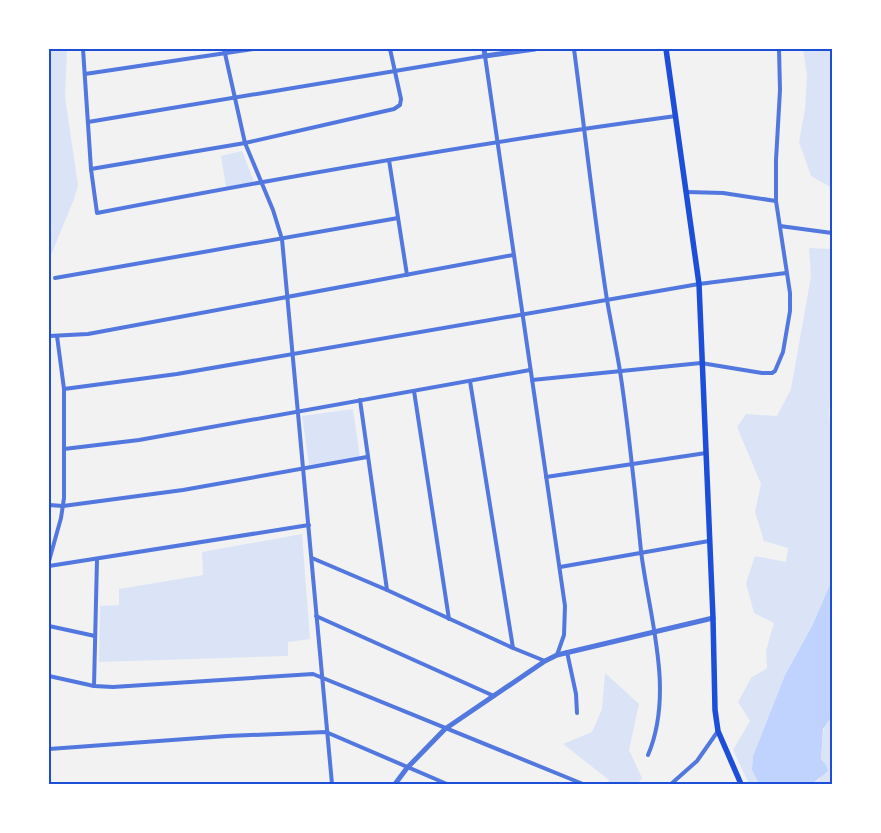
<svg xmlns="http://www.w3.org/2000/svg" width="881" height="833" font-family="Mulish,sans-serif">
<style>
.green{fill:#dbe4f7}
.water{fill:#bfd3fe}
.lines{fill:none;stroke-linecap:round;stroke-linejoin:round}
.minor{stroke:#5277de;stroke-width:4}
.tertiary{stroke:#5277de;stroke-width:5}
.secondary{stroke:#1d4ed8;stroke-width:5.5}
.neatline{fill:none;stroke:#1d4ed8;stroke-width:2}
</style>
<rect width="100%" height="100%" fill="#f2f2f2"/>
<g class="green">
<path d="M49,49H67L65,97L78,185L74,199L49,260Z"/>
<path d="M803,49H829L832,51V188L811,176L799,142L805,109L807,75Z"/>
<path d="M242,151L254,182L226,187L221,156Z"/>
<path d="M809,248L832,249V363L829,412L832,441V580L812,626L785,675L753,756L752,770L759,784H749L733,750L750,721L738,702L751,678L767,668L766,651L774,623L754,613L746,583L755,556L786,562L788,548L764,541L755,512L761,484L737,427L746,414L777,416L791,389L811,276Z"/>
<path d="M353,409L360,458L309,465L302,416Z"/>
<path d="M302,534L310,639L288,642V656L99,662L100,606L119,605V589L203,575L202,552Z"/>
<path d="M605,673L639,704L629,750L642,778L637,784H608L609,780L563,744L592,732L602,709Z"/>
<path d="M832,716V784H812L819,780L826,765L821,759C824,743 819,729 832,716Z"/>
</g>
<path class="water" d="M832,580V716L823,729L821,759L826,765L828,771L812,784L789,783L787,784H759L752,770L753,756L785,675L812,626Z"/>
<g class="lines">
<g class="minor">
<path d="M83,49L91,169L97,213C289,176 481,142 676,116"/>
<path d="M224,49L245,143L273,210L282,239L332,784"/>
<path d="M574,49C585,132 594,216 607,300C611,323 616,347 620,371C629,430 635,491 641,551C649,617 675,691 648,755"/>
<path d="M85,74L253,49"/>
<path d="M88,122L485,56L565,606L564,635L557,655"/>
<path d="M389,160L407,275"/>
<path d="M91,169L245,143L394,109L400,105L401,99L390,49"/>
<path d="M687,192L723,193L776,201"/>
<path d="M780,226L832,233"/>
<path d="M55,278L398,218"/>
<path d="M49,336L88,334L513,255"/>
<path d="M532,380L701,363L762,373H772L775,371L783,352L790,311V293L776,201V160L780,90L779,49"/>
<path d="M470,381L513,648"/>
<path d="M64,389L177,374L699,284L786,273"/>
<path d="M414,391L449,619"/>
<path d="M360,400L387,590"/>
<path d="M64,449L139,440L530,370"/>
<path d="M546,477L706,453"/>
<path d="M49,505L63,506L183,490L367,457"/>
<path d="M312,558L387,590L513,648L545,661"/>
<path d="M49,561L61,518L64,498V389L57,336"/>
<path d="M49,566L309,525"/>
<path d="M560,567L709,541"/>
<path d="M316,616L494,696"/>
<path d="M49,626L95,636"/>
<path d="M567,652L576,694L577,713"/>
<path d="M49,676L94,686L113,687L313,674L583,784"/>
<path d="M94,686L97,559"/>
<path d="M49,749L227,736L326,732L447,784"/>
<path d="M671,784L697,761L718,731"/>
</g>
<g class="tertiary">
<path d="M484,49L485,56L535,49"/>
<path d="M395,784L407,768L445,729L545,661L557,655L713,618"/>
</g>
<path class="secondary" d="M666,49L699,284L713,618L715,710L718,731L741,784"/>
</g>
<rect width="881" height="833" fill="none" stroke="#ffffff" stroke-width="100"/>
<rect x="50" y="50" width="781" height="733" class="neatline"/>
</svg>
